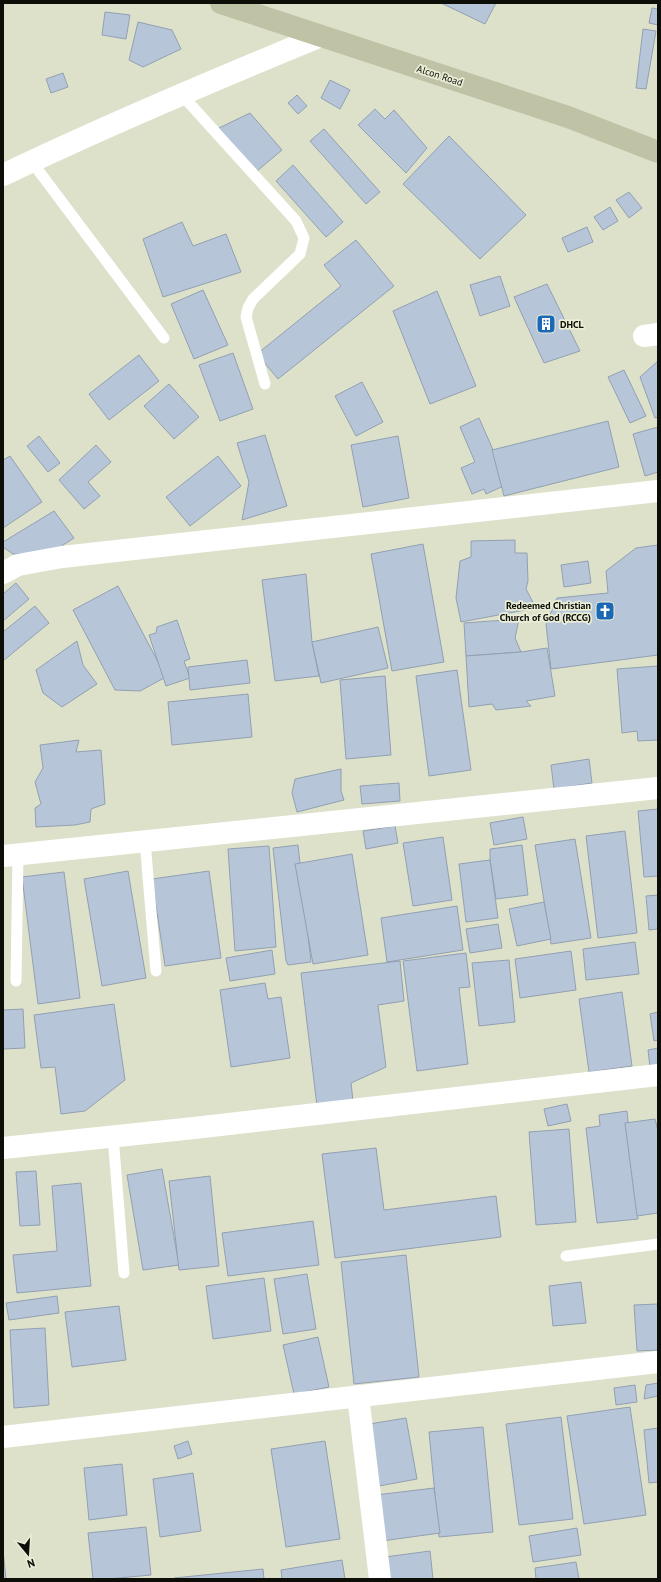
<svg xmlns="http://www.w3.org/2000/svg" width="661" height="1582" font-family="'PT Sans',sans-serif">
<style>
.building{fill:#b6c5d8;stroke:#91a0b2}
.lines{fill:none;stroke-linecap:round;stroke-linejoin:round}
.service{stroke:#fff;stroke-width:11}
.minor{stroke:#fff;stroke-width:22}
.secondary{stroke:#bfc2a5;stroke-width:22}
.labels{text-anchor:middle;stroke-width:3.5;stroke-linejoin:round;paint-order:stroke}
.street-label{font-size:10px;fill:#0d0e07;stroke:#ebeed7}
.poi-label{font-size:10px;font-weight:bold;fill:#0d0e07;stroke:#ebeed7;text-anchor:start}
</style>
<rect width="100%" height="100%" fill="#dee1ca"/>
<g class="building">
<path d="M441,3H496L485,24Z"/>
<path d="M652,8L658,9V25L649,23Z"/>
<path d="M105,12L130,15L126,39L102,35Z"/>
<path d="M138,22L172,30L181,49L143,67L129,60Z"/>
<path d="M643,29L656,31L646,89L636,88Z"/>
<path d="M63,73L68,87L51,93L46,79Z"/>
<path d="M330,80L350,90L340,109L321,98Z"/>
<path d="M297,95L307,106L298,114L288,103Z"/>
<path d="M375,109L385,119L394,110L427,148L406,173L358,125Z"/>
<path d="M250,113L282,150L257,171L219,128Z"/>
<path d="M324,129L380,192L366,204L310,141Z"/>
<path d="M449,136L526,215L480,259L403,184Z"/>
<path d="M293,165L343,222L326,237L276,181Z"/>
<path d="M629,192L642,208L629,218L616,200Z"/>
<path d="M610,207L618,221L603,230L594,217Z"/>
<path d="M182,222L193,246L226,234L241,272L163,297L143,239Z"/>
<path d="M587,227L593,242L568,252L562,238Z"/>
<path d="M356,240L394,286L278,379L257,354L341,286L324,265Z"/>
<path d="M500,276L510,306L480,316L470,285Z"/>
<path d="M547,284L580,351L544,363L514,297Z"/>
<path d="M203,290L228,345L194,359L171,304Z"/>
<path d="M437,291L476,386L430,404L393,311Z"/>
<path d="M233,353L253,409L220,421L199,365Z"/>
<path d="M139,355L159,381L109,420L89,394Z"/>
<path d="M658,361V417L655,418L640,377Z"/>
<path d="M624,370L646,416L630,423L608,377Z"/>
<path d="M362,382L383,422L356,436L335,396Z"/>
<path d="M169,384L199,417L174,439L144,406Z"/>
<path d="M479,418L508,484L486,494L484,489L472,494L461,468L475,462L460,427Z"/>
<path d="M608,421L619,467L504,496L492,450Z"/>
<path d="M658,427V472L645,476L633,434Z"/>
<path d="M265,435L287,506L242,520L249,482L237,443Z"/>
<path d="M39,436L60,463L48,472L27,446Z"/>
<path d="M398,436L409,498L363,507L351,445Z"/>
<path d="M96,445L111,462L88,482L100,496L84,509L59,480Z"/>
<path d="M10,456L42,502L3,528V460Z"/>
<path d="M218,456L241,486L190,526L166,497Z"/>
<path d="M54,511L74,538L47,555L13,554L3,547V542Z"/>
<path d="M515,540V553H527L528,581L526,589L536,608L461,622L456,598L460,561L471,557V541Z"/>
<path d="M423,544L444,662L392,671L371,554Z"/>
<path d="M658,545V655L551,669L546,624L557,598L608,593L606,571L636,548Z"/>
<path d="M588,561L591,583L564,587L561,565Z"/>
<path d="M306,574L312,642L319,676L275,681L262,580Z"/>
<path d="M16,583L29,599L3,621V594Z"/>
<path d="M118,586L166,677L140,691L115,690L73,610Z"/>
<path d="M35,606L49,623L3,661V632Z"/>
<path d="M519,619L515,638L521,652L466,656L464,623Z"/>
<path d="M177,620L190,659L184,661L190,678L166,686L149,635L156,633L157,627Z"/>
<path d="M378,627L388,668L321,683L312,642Z"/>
<path d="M77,641L83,665L97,684L62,707L43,693L36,670Z"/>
<path d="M547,648L555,696L526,701L531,706L496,710L492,704L469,707L466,656L521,652Z"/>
<path d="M247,660L250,683L190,690L188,667Z"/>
<path d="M658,666V740L638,741L637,731L622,733L617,669Z"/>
<path d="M457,670L471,770L429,776L416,676Z"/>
<path d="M385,676L391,755L346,759L340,680Z"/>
<path d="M248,694L252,737L172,745L168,702Z"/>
<path d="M79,740L76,752L101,750L105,804L91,809L90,822L75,825L36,827L35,808L41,804L35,782L43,768L40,745Z"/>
<path d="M589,759L592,783L554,789L551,765Z"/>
<path d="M341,769V791L344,800L297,812L292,793L295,779Z"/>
<path d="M399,783L400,801L362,804L360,786Z"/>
<path d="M658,809V876L644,877L638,811Z"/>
<path d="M523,817L527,839L494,845L490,823Z"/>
<path d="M395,826L398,843L366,849L363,831Z"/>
<path d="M625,831L637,933L598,938L586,836Z"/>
<path d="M443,837L452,900L413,906L403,843Z"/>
<path d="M575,839L591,938L551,944L535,845Z"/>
<path d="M298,845L311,962L288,965L286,961L273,848Z"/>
<path d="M522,845L528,895L496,899L490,860V849Z"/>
<path d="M269,846L276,947L235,951L228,849Z"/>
<path d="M352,854L368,955L313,964L295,864Z"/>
<path d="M490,860L498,918L466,922L459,864Z"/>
<path d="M128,871L146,978L102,986L84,879Z"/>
<path d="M209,871L221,958L165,966L152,879Z"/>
<path d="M64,872L80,998L38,1004L22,877Z"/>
<path d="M658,895V929L649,930L646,896Z"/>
<path d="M544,902L551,939L517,946L509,909Z"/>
<path d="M457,906L463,950L387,962L381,918Z"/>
<path d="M498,924L502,948L470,953L466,929Z"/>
<path d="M635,942L639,974L586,980L583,949Z"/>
<path d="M272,950L275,974L230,981L226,958Z"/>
<path d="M571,951L576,990L520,998L515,959Z"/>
<path d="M466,953L470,987L459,988L468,1064L417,1071L403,961Z"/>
<path d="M509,960L515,1022L479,1026L472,963Z"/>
<path d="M400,961L404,1001L378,1005L386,1067L351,1083L353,1101L317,1106L301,973Z"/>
<path d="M265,983L268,999L281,997L290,1058L231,1067L220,990Z"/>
<path d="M622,992L632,1066L589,1072L579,999Z"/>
<path d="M114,1004L125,1080L85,1111L61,1114L55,1067L41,1068L34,1015Z"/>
<path d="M23,1009L25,1048L3,1049V1010Z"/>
<path d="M658,1012V1040L654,1041L650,1014Z"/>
<path d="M658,1048V1066L650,1067L648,1050Z"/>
<path d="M567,1104L571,1121L548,1126L544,1109Z"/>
<path d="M627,1111L638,1219L597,1223L586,1128L600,1126L599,1115Z"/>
<path d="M655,1119L658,1131V1213L637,1216L625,1123Z"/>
<path d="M569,1129L576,1222L536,1225L529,1132Z"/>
<path d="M376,1148L384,1210L496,1196L501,1237L335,1258L322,1154Z"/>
<path d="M162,1169L179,1265L143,1270L127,1175Z"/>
<path d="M36,1171L40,1225L20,1226L16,1172Z"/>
<path d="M210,1176L219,1266L179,1270L169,1181Z"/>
<path d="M81,1183L91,1286L17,1293L13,1255L57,1251L52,1186Z"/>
<path d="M313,1221L319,1265L228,1276L222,1233Z"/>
<path d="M406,1255L419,1377L354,1384L341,1262Z"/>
<path d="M307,1274L316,1329L283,1334L274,1279Z"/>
<path d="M264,1278L271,1331L213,1339L206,1286Z"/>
<path d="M581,1282L586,1323L553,1326L549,1286Z"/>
<path d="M57,1296L59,1313L9,1320L6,1303Z"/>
<path d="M658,1304V1350L637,1351L634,1305Z"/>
<path d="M119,1306L126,1360L72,1367L65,1312Z"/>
<path d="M45,1328L49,1405L14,1408L10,1330Z"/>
<path d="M318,1337L329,1387L294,1394L283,1345Z"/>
<path d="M658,1383V1396L644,1399L646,1385Z"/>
<path d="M635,1385L637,1402L616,1405L614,1388Z"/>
<path d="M630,1407L646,1515L584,1524L567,1416Z"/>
<path d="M561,1417L573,1519L519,1525L506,1424Z"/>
<path d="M406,1418L417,1479L368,1488L357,1426Z"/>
<path d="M483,1427L493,1532L439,1537L429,1432Z"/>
<path d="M658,1428V1482L649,1483L644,1430Z"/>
<path d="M188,1441L192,1454L178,1459L174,1446Z"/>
<path d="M325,1441L340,1539L286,1547L271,1449Z"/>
<path d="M122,1464L127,1515L89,1520L84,1468Z"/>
<path d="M193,1473L201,1531L160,1537L153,1479Z"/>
<path d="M434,1488L440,1533L382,1541L376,1495Z"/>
<path d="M146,1527L151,1575L108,1579H93L88,1533Z"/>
<path d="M577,1528L581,1555L533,1562L529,1536Z"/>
<path d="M3,1550L6,1579H3Z"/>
<path d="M430,1551L433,1579H388L385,1557Z"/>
<path d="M342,1560L345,1579H282L281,1570Z"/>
<path d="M576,1562L579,1579H536L535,1568Z"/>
<path d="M263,1569L264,1579H174V1578Z"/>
</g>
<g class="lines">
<g class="service">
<path d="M181,94L296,221L304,238L300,254L253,299L248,308L246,317L265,384"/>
<path d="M32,162L164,338"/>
<path d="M145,841L156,971"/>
<path d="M16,981L18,854"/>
<path d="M113,1136L124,1273"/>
<path d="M566,1256L658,1244"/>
</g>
<g class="minor">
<path d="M3,175C107,125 214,80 321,36"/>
<path d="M644,336L658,334"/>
<path d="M3,573L18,565L62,557L658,491"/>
<path d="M3,856L658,788"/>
<path d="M3,1148L194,1128L658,1075"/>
<path d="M358,1396L380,1579"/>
<path d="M3,1437L658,1362"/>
</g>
<path class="secondary" d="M221,3L568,117L658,152"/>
</g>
<defs>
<g id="building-square" transform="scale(1)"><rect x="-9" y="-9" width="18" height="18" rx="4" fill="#1b68b7" stroke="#ebeed7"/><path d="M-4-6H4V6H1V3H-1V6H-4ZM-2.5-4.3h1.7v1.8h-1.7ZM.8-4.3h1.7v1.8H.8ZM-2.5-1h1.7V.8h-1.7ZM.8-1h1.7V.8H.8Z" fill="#fff"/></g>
<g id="church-square" transform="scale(1)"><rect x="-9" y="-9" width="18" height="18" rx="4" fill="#1b68b7" stroke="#ebeed7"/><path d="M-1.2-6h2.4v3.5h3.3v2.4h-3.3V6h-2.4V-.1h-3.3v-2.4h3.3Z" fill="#fff"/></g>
</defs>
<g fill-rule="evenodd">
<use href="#building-square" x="546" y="324"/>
<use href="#church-square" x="605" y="611"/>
</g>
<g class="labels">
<g class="street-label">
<text transform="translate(440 75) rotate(18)" y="4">Alcon Road</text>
</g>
<g class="poi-label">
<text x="560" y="328">DHCL</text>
<text x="591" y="609" text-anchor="end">Redeemed Christian<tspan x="591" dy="12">Church of God (RCCG)</tspan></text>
</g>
</g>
<rect width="661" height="1582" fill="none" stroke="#0d0e07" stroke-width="8"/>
<g transform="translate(28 1554) rotate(162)" stroke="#ebeed7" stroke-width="3" paint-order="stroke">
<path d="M0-3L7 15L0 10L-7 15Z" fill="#0d0e07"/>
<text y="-6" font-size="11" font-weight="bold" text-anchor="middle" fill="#0d0e07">N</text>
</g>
</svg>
